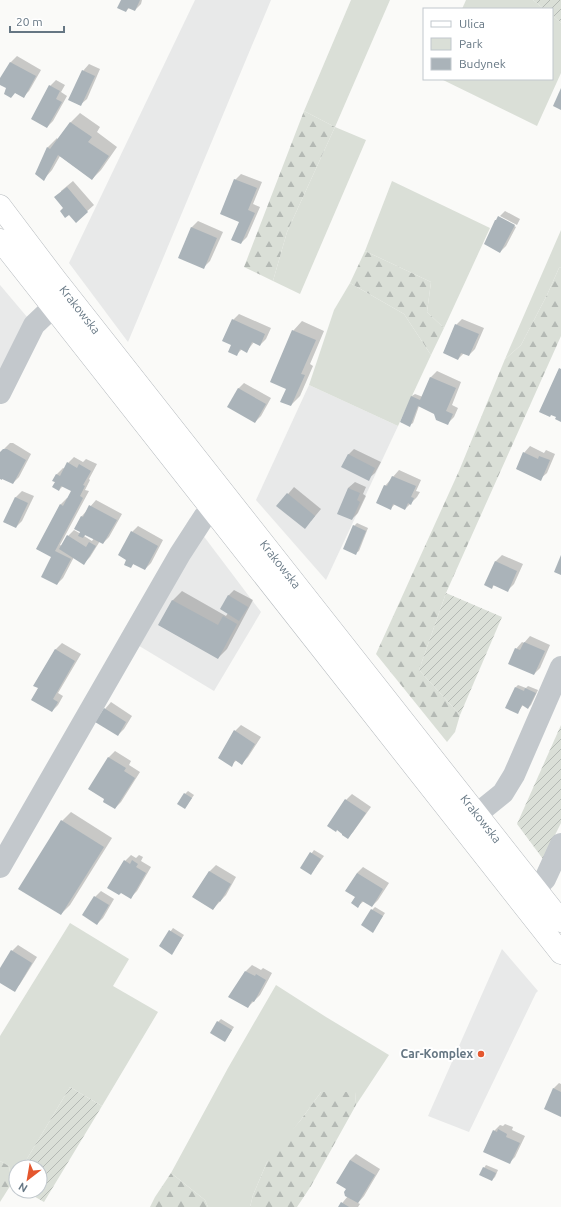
<svg xmlns="http://www.w3.org/2000/svg" width="561" height="1207" font-family="Ubuntu,sans-serif">
<style>
.built{fill:#e8e9e9}
.green{fill:#dadfd7}
.forest{fill:url(#forest-firs)}
.garden{fill:url(#garden-furrows)}
.shadow{fill:#0003;fill-rule:evenodd}
.building{fill:#aab3b9}
.lines{fill:none;stroke-linecap:round;stroke-linejoin:round}
.major-casing{stroke:#b5babe;stroke-width:23}
.minor{stroke:#c3c8cc;stroke-width:22}
.major{stroke:#fff;stroke-width:22}
.poi-dot{fill:#e4572e;stroke:#fff;stroke-width:1.5}
.labels{text-anchor:middle;stroke-width:4;stroke-linejoin:round;paint-order:stroke}
.street-label{font-size:12px;fill:#657683;stroke:#fff}
.poi-label{font-size:12px;font-weight:bold;fill:#657683;stroke:#fff;text-anchor:end}
</style>
<defs>
<pattern id="forest-firs" width="22" height="20" patternUnits="userSpaceOnUse"><rect width="22" height="20" fill="#dadfd7"/><path d="M5 1l3.5 6h-7zM16 11l3.5 6h-7z" fill="#b4b9b4"/></pattern>
<pattern id="garden-furrows" width="10" height="10" patternUnits="userSpaceOnUse"><rect width="10" height="10" fill="#dadfd7"/><path d="M-1 1l2-2M0 10L10 0M9 11l2-2" fill="none" stroke="#b4b9b4"/></pattern>
</defs>
<rect width="100%" height="100%" fill="#fafaf8"/>
<g class="built">
<path d="M195,0H271L128,342L69,263Z"/>
<path d="M0,285L27,317L0,373Z"/>
<path d="M309,385L398,426L326,580L256,500Z"/>
<path d="M190,518L261,612L214,691L121,635Z"/>
<path d="M502,949L538,991L536,993L469,1132L428,1116Z"/>
</g>
<g class="green">
<path d="M351,0H390L335,127L366,140L300,294L273,281L287,232L335,127L304,111Z"/>
<path d="M466,0H533L544,9H462Z"/>
<path d="M552,15L561,23V73L537,126L441,79H552Z"/>
<path d="M392,181L490,228L444,328L427,312L431,282L365,251Z"/>
<path d="M561,230V267L559,268L547,295L521,345L505,359Z"/>
<path d="M350,283L404,314L431,355L398,426L309,385L334,310Z"/>
<path d="M70,923L129,959L113,986L158,1012L102,1106L70,1087L22,1167H16V1176L12,1183L9,1166L0,1161V1036Z"/>
<path d="M276,985L326,1017L389,1055L356,1105L355,1092H321L300,1121L267,1162L253,1195L250,1207H208L205,1200L171,1173L228,1068Z"/>
</g>
<g class="forest">
<path d="M304,111L335,127L287,232L273,281L244,267Z"/>
<path d="M365,251L431,282L427,312L444,328L431,355L404,314L350,283Z"/>
<path d="M561,267V336L446,593L419,670L460,715L455,732L447,742L376,654L459,471L505,359L521,345L547,295L559,268Z"/>
<path d="M321,1092H355L356,1105L311,1186L297,1207H250L253,1195L267,1162L272,1152L300,1121Z"/>
<path d="M0,1161L9,1166L12,1183L0,1202Z"/>
<path d="M171,1173L205,1200L208,1207H150L155,1197Z"/>
</g>
<g class="garden">
<path d="M533,0H561V23L552,15V9H544Z"/>
<path d="M446,593L502,617L460,715L419,670Z"/>
<path d="M561,725V823L543,859L517,824Z"/>
<path d="M70,1087L102,1106L44,1202L25,1191H40V1167H22Z"/>
</g>
<g class="shadow">
<path d="M122,0H142L141,4L135,10L130,7L126,11Z"/>
<path d="M17,56L41,70L29,91L23,97L0,83V80L11,62Z"/>
<path d="M89,64L100,69L87,99L80,105L70,100L83,71Z"/>
<path d="M56,80L65,85L61,92L67,96L53,121L47,127L32,119L50,86Z"/>
<path d="M80,113L100,127L97,132L117,147L101,170L92,179L60,156L52,170L44,179L36,174L48,147L57,138L58,140L71,122Z"/>
<path d="M241,174L262,182L253,204L260,207L247,237L241,243L240,221L235,180Z"/>
<path d="M73,181L94,205L76,221L64,208L61,191Z"/>
<path d="M505,211L520,219L517,225L500,216Z"/>
<path d="M499,217L516,227L506,246L500,252Z"/>
<path d="M198,221L223,232L210,261L203,268L179,257L192,227Z"/>
<path d="M239,314L271,328L266,339L260,345L254,342L247,351L242,349L237,354L233,345V320Z"/>
<path d="M462,319L484,328L475,349L469,355L464,353L458,359L456,325Z"/>
<path d="M302,321L324,331L310,364L313,366L300,396L291,405L287,388L293,331Z"/>
<path d="M437,371L461,382L452,405L458,408L454,417L448,423L435,413L419,406L413,423L410,425L401,422L412,396L415,394L423,397L431,377Z"/>
<path d="M244,383L271,398L261,416L255,422L238,389Z"/>
<path d="M10,443H13L31,454L19,477L13,483L0,477V453Z"/>
<path d="M530,446L544,453L546,450L555,454L547,473L540,479L517,469L524,453Z"/>
<path d="M354,449L381,462L375,473L368,479L348,455Z"/>
<path d="M74,457L83,462L86,459L97,464L89,479L90,480L85,490L89,491L60,545L62,546L68,536L74,530L81,534L82,532L76,528L82,516L96,500L122,514L109,537L103,543L100,541L90,557L84,563L74,557L63,578L57,584L53,557L37,549L61,504L67,498L68,499L73,491L63,486L59,490L56,482L53,481L57,474L63,468L65,469L68,463ZM86,534L94,538L92,541L84,536Z"/>
<path d="M399,470L421,480L416,491L420,492L417,497L405,509L395,504L390,509L385,486Z"/>
<path d="M355,482L366,487L363,494L366,496L358,513L352,519L348,488Z"/>
<path d="M294,487L321,509L311,521L278,506Z"/>
<path d="M22,491L34,496L22,521L16,527L4,522L16,497Z"/>
<path d="M357,523L368,528L359,551L356,553L354,526Z"/>
<path d="M138,526L163,540L151,563L145,569L134,563L131,567L127,560L132,532Z"/>
<path d="M502,555L523,564L514,584L508,590L494,585L492,588L486,585L496,561Z"/>
<path d="M234,590L253,600L227,649L218,658L159,625L173,600L182,591L226,616L228,613V596Z"/>
<path d="M530,636L550,645L540,668L534,674L516,649L522,642L524,643Z"/>
<path d="M62,643L81,654L58,693L63,696L58,705L52,711L40,688L35,685L56,649Z"/>
<path d="M518,685L526,688L528,686L538,690L531,705L528,708L523,705L518,712L516,687Z"/>
<path d="M111,702L132,716L124,729L118,735L105,709Z"/>
<path d="M241,725L261,737L248,757L242,763L237,760L231,765L235,731Z"/>
<path d="M115,751L131,761L129,765L140,772L121,802L115,808L106,799L89,789L109,757Z"/>
<path d="M188,791L194,795L185,808V794Z"/>
<path d="M352,794L371,807L353,832L347,838L346,800Z"/>
<path d="M71,812L112,838L70,905L61,914L62,821Z"/>
<path d="M314,850L324,856L313,871L301,868Z"/>
<path d="M131,855L136,858L139,855L143,857L141,861L151,867L137,891L131,897L125,861Z"/>
<path d="M216,865L236,877L226,895L213,909L194,897L210,871Z"/>
<path d="M363,867L389,883L378,900L372,906L364,901L358,906L356,896L357,873Z"/>
<path d="M101,891L114,899L103,918L97,924L95,897Z"/>
<path d="M375,907L385,913L373,931L372,910Z"/>
<path d="M173,928L184,935L172,953L160,946Z"/>
<path d="M18,945L37,957L20,984L14,991L0,982V970L12,951Z"/>
<path d="M252,965L261,970L263,968L272,973L260,995L248,1007L246,971Z"/>
<path d="M221,1019L234,1027L227,1038L218,1022Z"/>
<path d="M559,1083L561,1084V1116L553,1089Z"/>
<path d="M505,1124L513,1127L512,1130L525,1136L515,1157L509,1163L494,1131L500,1125L503,1126Z"/>
<path d="M356,1154L380,1169L364,1196L358,1203L360,1204L358,1207H339L348,1196L347,1189L350,1160Z"/>
<path d="M486,1165L498,1170L495,1177L492,1180L484,1168Z"/>
</g>
<g class="building">
<path d="M121,0H140L135,11L128,8L126,12L117,8Z"/>
<path d="M10,62L36,76L24,98L15,93L11,98L4,94L6,88L0,85V78Z"/>
<path d="M82,70L95,76L81,106L68,100Z"/>
<path d="M49,85L60,91L56,99L62,102L47,128L31,119Z"/>
<path d="M561,88V110L553,106Z"/>
<path d="M70,122L92,137L88,142L109,156L92,180L58,155L44,181L35,174L47,147L50,149Z"/>
<path d="M234,179L257,188L248,210L255,213L241,244L231,240L239,222L220,214Z"/>
<path d="M67,187L88,212L76,223L69,215L65,218L60,211L63,208L54,197Z"/>
<path d="M498,216L515,225L500,253L484,244L495,220H496Z"/>
<path d="M191,227L217,238L204,269L178,258Z"/>
<path d="M232,319L265,334L260,346L252,342L247,353L240,349L237,356L228,352L231,345L222,341Z"/>
<path d="M455,324L479,334L469,356L461,353L458,360L443,353Z"/>
<path d="M292,330L316,340L301,374L305,375L291,406L280,402L286,389L270,382Z"/>
<path d="M559,368L561,369V422L555,419L556,417L551,415L550,417L539,412Z"/>
<path d="M430,377L456,388L446,411L453,414L448,425L436,420L434,414L418,406L410,427L400,422L411,396L420,400Z"/>
<path d="M238,388L266,404L255,423L227,407Z"/>
<path d="M3,449H7L26,460L13,484L2,479V480L0,479V452Z"/>
<path d="M523,452L538,459L539,456L550,460L541,481L516,469Z"/>
<path d="M348,454L375,468L369,481L341,467Z"/>
<path d="M67,462L77,468L79,464L91,471L83,485L85,486L80,496L83,498L55,551L71,559L57,585L41,577L51,557L36,549L60,504L63,506L71,491L61,486L59,491L52,487L55,482L52,481L56,474L60,476Z"/>
<path d="M392,476L416,486L411,497L414,498L411,505L408,503L405,510L393,504L391,510L376,503L384,485L387,486Z"/>
<path d="M348,488L360,493L357,500L360,502L352,520L337,514Z"/>
<path d="M287,493L315,516L305,529L276,506Z"/>
<path d="M15,497L28,503L16,528L3,522Z"/>
<path d="M89,505L117,520L103,544L85,535L83,538L78,536L80,532L74,529L81,516L83,517Z"/>
<path d="M353,525L366,531L356,555L343,549Z"/>
<path d="M131,531L158,546L145,570L133,564L131,568L124,565L126,560L118,555Z"/>
<path d="M67,535L86,547L89,542L96,546L84,565L59,549Z"/>
<path d="M561,555V575L554,572Z"/>
<path d="M495,561L517,571L508,592L493,585L492,589L484,585Z"/>
<path d="M228,595L248,607L239,621L220,609Z"/>
<path d="M172,600L218,625L223,616L237,624L218,659L158,625Z"/>
<path d="M524,642L545,651L534,675L508,664L515,648L520,650Z"/>
<path d="M55,649L75,661L53,699L58,702L52,712L31,700L38,688L33,686Z"/>
<path d="M515,687L524,691L525,688L536,693L528,709L522,705L518,714L505,708Z"/>
<path d="M104,708L126,722L118,736L95,722Z"/>
<path d="M234,730L255,744L242,765L235,760L232,767L218,758Z"/>
<path d="M108,757L126,768L124,771L135,778L115,809L103,802L104,799L88,789Z"/>
<path d="M184,793L192,798L185,809L177,804Z"/>
<path d="M345,799L366,813L348,839L342,835V834L337,830L336,832L327,826Z"/>
<path d="M61,820L104,847L61,915L18,889Z"/>
<path d="M310,852L321,859L311,875L300,868Z"/>
<path d="M124,860L130,864L132,860L138,864L136,867L146,873L131,899L121,893L119,895L107,888Z"/>
<path d="M209,871L231,884L220,902L219,901L213,910L192,897Z"/>
<path d="M357,873L383,889L372,907L362,901L358,908L351,903L355,897L345,891Z"/>
<path d="M94,896L109,905L97,925L82,915Z"/>
<path d="M371,909L383,916L373,933L361,925Z"/>
<path d="M169,930L182,938L172,955L159,946Z"/>
<path d="M11,950L32,963L15,992L0,983V968Z"/>
<path d="M245,971L255,976L256,974L266,980L254,1002L252,1001L248,1008L228,997Z"/>
<path d="M217,1021L232,1030L225,1042L210,1033Z"/>
<path d="M553,1088L561,1092V1117L544,1109Z"/>
<path d="M498,1129L507,1134L506,1137L520,1143L510,1164L483,1152L493,1130L497,1132Z"/>
<path d="M350,1160L375,1175L358,1203L345,1196L344,1192L346,1189L336,1183Z"/>
<path d="M483,1167L496,1173L492,1181L479,1175Z"/>
<path d="M341,1202L349,1207H338Z"/>
</g>
<g class="lines">
<g class="major-casing">
<g id="major">
<path id="s1" d="M0,206L56,280L561,921"/>
<path d="M0,240L561,953"/>
</g>
</g>
<g class="minor">
<path d="M0,393L34,325L53,307"/>
<path d="M477,814L503,793L514,775L561,667"/>
<path d="M0,867L180,554L204,517L212,509"/>
<path d="M535,889L545,879L561,844"/>
</g>
<use href="#major" class="major"/>
</g>
<circle class="poi-dot" cx="481" cy="1054" r="4"/>
<g class="labels">
<g class="street-label">
<text dy="4" stroke="none"><textPath href="#s1" startOffset="131">Krakowska</textPath></text>
<text dy="4" stroke="none"><textPath href="#s1" startOffset="455">Krakowska</textPath></text>
<text dy="4" stroke="none"><textPath href="#s1" startOffset="779">Krakowska</textPath></text>
</g>
<g class="poi-label">
<text x="473" y="1058">Car-Komplex</text>
</g>
</g>
<rect x="423" y="8" width="130" height="72" fill="#ffffff" stroke="#c1c8cd"/>
<rect x="431" y="21" width="20" height="6" fill="#ffffff" stroke="#c1c8cd"/>
<text x="459" y="28" font-size="12" fill="#657683">Ulica</text>
<rect x="431" y="38" width="20" height="12" fill="#dadfd7" stroke="#c1c8cd"/>
<text x="459" y="48" font-size="12" fill="#657683">Park</text>
<rect x="431" y="58" width="20" height="12" fill="#aab3b9" stroke="#c1c8cd"/>
<text x="459" y="68" font-size="12" fill="#657683">Budynek</text>
<g transform="translate(28 1179) rotate(211)"><circle r="19" fill="#ffffff" stroke="#c1c8cd"/>
<path d="M0-3L7 15L0 10L-7 15Z" fill="#e4572e"/>
<text y="-6" font-size="11" font-weight="bold" text-anchor="middle" fill="#657683">N</text>
</g>
<path d="M10 26v6h54v-6" fill="none" stroke="#657683" stroke-width="2"/>
<text x="16" y="26" font-size="12" fill="#657683" stroke="#ffffff" stroke-width="3" paint-order="stroke">20 m</text>
</svg>
